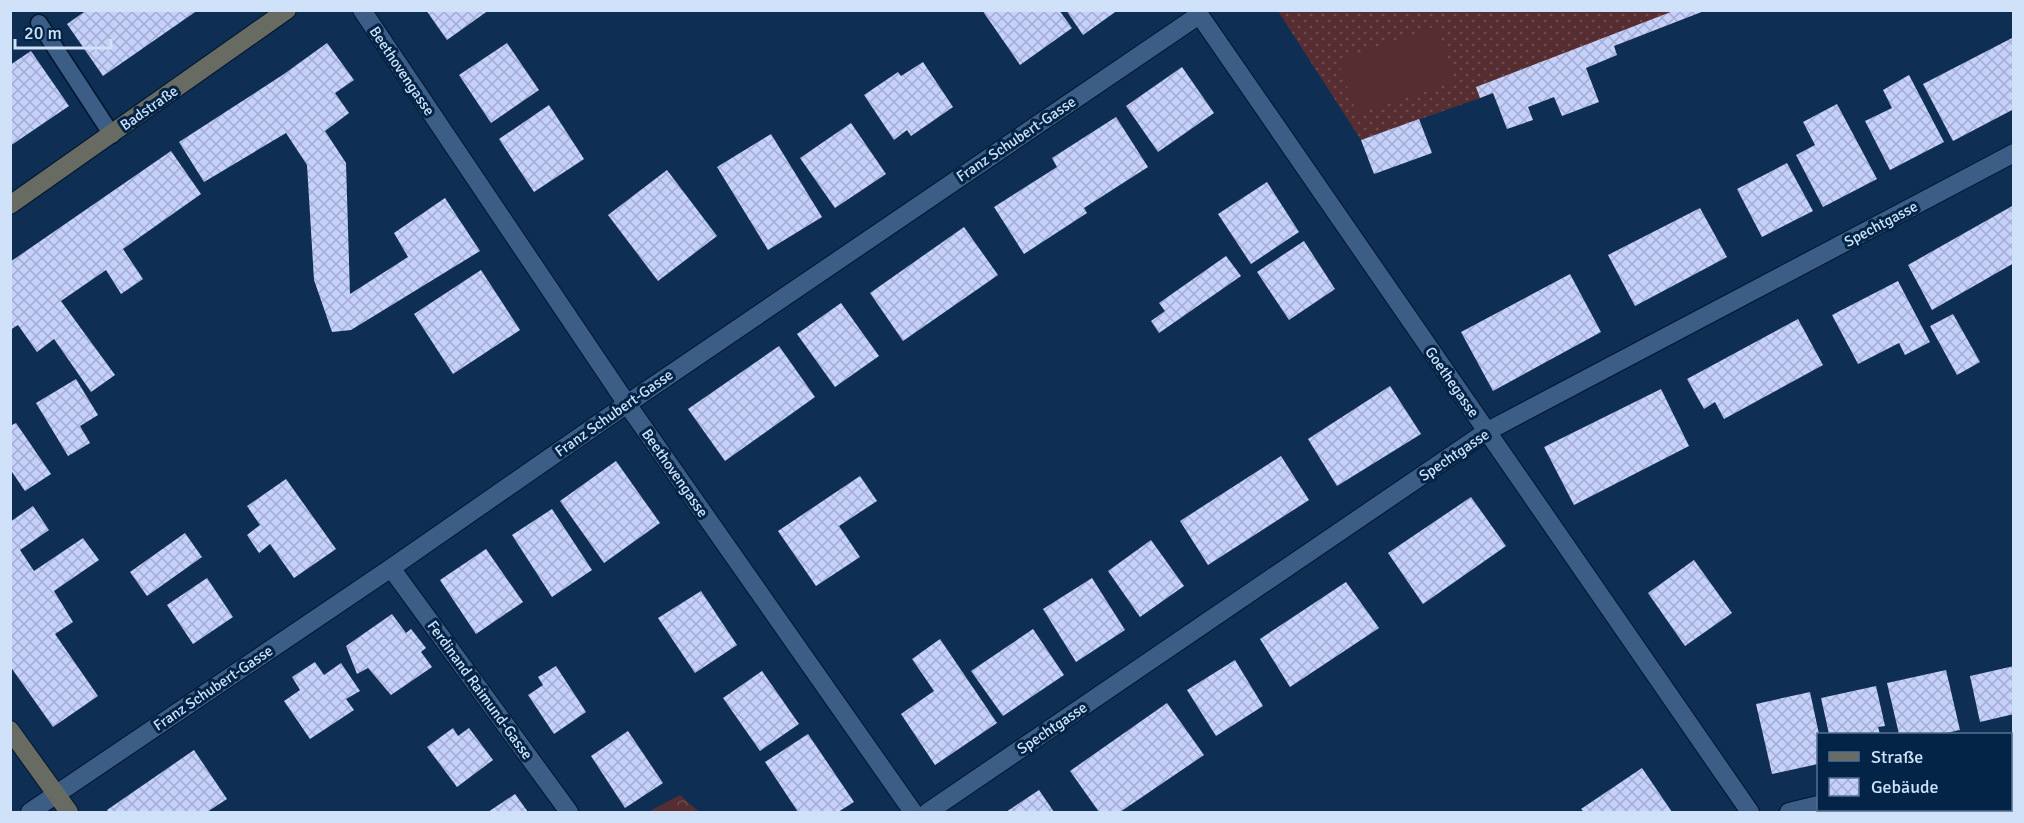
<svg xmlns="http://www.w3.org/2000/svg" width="2024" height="823" font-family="Signika,sans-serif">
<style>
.grass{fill:url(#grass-dots)}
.park{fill:url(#park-crowns)}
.garden{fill:#562e32}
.building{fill:url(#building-cross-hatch)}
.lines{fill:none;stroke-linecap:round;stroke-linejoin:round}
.lane-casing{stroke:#011630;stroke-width:19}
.street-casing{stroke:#011630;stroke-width:20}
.secondary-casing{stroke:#011630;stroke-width:20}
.lane{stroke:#3c5e86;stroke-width:16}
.street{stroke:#3c5e86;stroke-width:18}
.secondary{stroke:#676b62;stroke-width:18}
.labels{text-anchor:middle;stroke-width:6;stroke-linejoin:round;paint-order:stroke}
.street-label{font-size:15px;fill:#cfe2fa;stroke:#032447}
</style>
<defs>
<pattern id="grass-dots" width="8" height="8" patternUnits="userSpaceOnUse" patternTransform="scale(1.5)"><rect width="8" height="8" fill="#562e32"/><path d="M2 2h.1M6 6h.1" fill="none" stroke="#6d4c51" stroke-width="1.8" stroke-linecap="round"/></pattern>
<pattern id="park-crowns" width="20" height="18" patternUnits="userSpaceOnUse" patternTransform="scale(1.5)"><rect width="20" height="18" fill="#562e32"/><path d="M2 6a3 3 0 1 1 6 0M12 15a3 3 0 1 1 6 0" fill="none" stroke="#6d4c51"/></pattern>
<pattern id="building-cross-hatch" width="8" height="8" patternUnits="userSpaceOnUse" patternTransform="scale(1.5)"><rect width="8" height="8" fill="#c5d0fb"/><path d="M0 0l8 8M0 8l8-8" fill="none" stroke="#a3adcf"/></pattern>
</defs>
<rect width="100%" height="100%" fill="#0e2e53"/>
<path class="grass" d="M1278,11H1704L1480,98L1361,140Z"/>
<path class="park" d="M680,795L699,812H648Z"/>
<path class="garden" d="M1436,26L1455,80L1357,114L1338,61Z"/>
<g class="building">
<path d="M87,10H198L103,76L67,24Z"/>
<path d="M426,10H489L447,40Z"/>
<path d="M982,10H1059L1072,28L1020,65Z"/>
<path d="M1066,10H1118L1083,35Z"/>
<path d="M1676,10L1704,11L1614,46L1617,55L1586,68L1599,102L1562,116L1554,97L1528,107L1533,120L1507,129L1493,93L1480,98L1476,87Z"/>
<path d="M2014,37V109L1953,141L1923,84Z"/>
<path d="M327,43L354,80L335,93L349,113L325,131L346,163L350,294L408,257L394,233L445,198L480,251L351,330L332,332L314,280L307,165L286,133L204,182L179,142L284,74Z"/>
<path d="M507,43L539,90L491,123L459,75Z"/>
<path d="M31,51L69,106L10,146V65Z"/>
<path d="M923,62L953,107L911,136L907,130L894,140L864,95L898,72L901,76Z"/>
<path d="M1182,67L1214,113L1158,152L1126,106Z"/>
<path d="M1909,75L1944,142L1890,170L1865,121L1892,108L1883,90Z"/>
<path d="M1837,104L1877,179L1823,207L1796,155L1815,145L1803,122Z"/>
<path d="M549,105L584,159L534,192L499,139Z"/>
<path d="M1116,117L1148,167L1084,208L1087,213L1024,254L994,207L1057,167L1052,158Z"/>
<path d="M1419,119L1432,153L1374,174L1361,140Z"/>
<path d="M851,123L886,174L835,208L800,158Z"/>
<path d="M771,134L822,217L768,250L717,167Z"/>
<path d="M171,151L201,194L123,249L143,279L121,294L106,270L61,301L115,375L91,392L54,339L37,352L18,325L10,330V262Z"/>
<path d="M1787,163L1813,211L1762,237L1737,189Z"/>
<path d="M667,170L717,236L658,281L608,215Z"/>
<path d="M1267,182L1299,232L1251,264L1218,214Z"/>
<path d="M2014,205V263L1932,310L1908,265Z"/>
<path d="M1700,208L1727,257L1635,306L1608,255Z"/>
<path d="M964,227L998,275L903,341L870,293Z"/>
<path d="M1304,241L1335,289L1289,320L1257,272Z"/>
<path d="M1226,256L1241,276L1159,333L1151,321L1165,311L1159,303Z"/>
<path d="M481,270L520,330L453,374L414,314Z"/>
<path d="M1570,274L1601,332L1493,391L1461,332Z"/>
<path d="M1898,281L1930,342L1905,355L1899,343L1858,364L1832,315Z"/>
<path d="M841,303L879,356L835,387L797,334Z"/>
<path d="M1953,314L1980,362L1957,375L1930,326Z"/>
<path d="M1798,319L1823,365L1724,419L1715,402L1704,409L1687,379Z"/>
<path d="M779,346L815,397L725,461L688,409Z"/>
<path d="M76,379L98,415L80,426L90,443L68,456L36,403Z"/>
<path d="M1390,386L1421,434L1337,486L1308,439Z"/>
<path d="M1661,389L1689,446L1574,505L1544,447Z"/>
<path d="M16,423L51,474L25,491L10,469V426Z"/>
<path d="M1281,456L1309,500L1208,565L1180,521Z"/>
<path d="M616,461L660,523L604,563L560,501Z"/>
<path d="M860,476L877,501L839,526L860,557L816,586L778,531Z"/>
<path d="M286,479L336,549L294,578L270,544L259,553L247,535L260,525L247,506Z"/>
<path d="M1471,497L1506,546L1423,604L1388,553Z"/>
<path d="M33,506L49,530L20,550L34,571L83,538L99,560L54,591L73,622L55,634L98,696L53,727L10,666V522Z"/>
<path d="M552,509L592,570L552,597L512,535Z"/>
<path d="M185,533L202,557L147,596L130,572Z"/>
<path d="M1151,540L1184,586L1140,617L1108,571Z"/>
<path d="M486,549L523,602L476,634L440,580Z"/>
<path d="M1694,560L1732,613L1685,646L1648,593Z"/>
<path d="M207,578L233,617L193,644L167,605Z"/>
<path d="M1092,578L1125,630L1076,662L1043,609Z"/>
<path d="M1346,582L1379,628L1290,687L1260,639Z"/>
<path d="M701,591L737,645L695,673L658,618Z"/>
<path d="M392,614L406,633L411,629L426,648L421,652L432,667L391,695L368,668L357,674L346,646Z"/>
<path d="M1033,629L1064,675L1003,716L971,671Z"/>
<path d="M940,639L997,723L935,765L901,714L934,691L912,659Z"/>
<path d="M1235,660L1263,706L1216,736L1187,690Z"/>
<path d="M315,662L324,675L341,663L360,691L346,699L354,710L310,739L284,701L300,690L292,677Z"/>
<path d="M556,666L586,712L554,734L528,695L543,685L538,677Z"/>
<path d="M2014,666V714L1980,722L1970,676Z"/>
<path d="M1946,670L1960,730L1941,734H1899L1887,683Z"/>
<path d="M762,671L799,724L760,751L723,698Z"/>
<path d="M1876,686L1885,726L1878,727L1880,734H1829L1821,698Z"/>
<path d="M1810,692L1819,734L1818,764L1772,774L1756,704Z"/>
<path d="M1167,703L1204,755L1120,812H1099L1070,771Z"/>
<path d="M453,728L458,736L469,728L493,760L457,787L427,747Z"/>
<path d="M628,731L663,783L625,808L591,756Z"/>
<path d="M808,734L854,802L838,812H798L765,762Z"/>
<path d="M194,750L227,799L207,812H109L107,810Z"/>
<path d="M1642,768L1672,812H1584L1581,809Z"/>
<path d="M1039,790L1054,812H1006Z"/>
<path d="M515,794L528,812H488Z"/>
</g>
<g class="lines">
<g class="lane-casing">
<path id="lane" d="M39,23L112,135"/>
</g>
<g class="street-casing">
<g id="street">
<path d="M362,10L627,404L913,812"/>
<path d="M1196,10L1750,812"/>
<path d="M391,568L569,812"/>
<path d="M2010,759H2014"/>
<path d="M30,812L391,568L627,404L1199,15"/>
<path d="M928,812L1486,432L2014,153"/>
<path d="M1789,812L1818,805"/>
</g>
</g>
<g class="secondary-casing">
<g id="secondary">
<path d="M10,205L287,10"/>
<path d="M10,730L69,812"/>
</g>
</g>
<use href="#lane" class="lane"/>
<use href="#street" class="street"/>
<use href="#secondary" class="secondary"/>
</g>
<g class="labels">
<g class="street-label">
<text transform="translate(402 71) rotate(56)" y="5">Beethovengasse</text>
<text transform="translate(149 108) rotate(-35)" y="5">Badstraße</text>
<text transform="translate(1016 139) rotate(-34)" y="5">Franz Schubert-Gasse</text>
<text transform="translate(1881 224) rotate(-28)" y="5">Spechtgasse</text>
<text transform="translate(1452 382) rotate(55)" y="5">Goethegasse</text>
<text transform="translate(614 413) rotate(-35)" y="5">Franz Schubert-Gasse</text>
<text transform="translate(1454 455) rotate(-34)" y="5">Spechtgasse</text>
<text transform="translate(675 473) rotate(55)" y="5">Beethovengasse</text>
<text transform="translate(213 688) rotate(-34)" y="5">Franz Schubert-Gasse</text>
<text transform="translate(480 690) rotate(54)" y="5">Ferdinand Raimund-Gasse</text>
<text transform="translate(1052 728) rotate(-34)" y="5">Spechtgasse</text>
</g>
</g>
<rect width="2024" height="823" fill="none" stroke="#cfe2fa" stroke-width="24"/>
<rect x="1817" y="733" width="195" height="78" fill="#032447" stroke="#55708f" stroke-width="1.5"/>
<rect x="1829" y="752" width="30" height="9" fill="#676b62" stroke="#55708f" stroke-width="1.5"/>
<text x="1871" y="763" font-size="18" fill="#cfe2fa">Straße</text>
<rect x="1829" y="778" width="30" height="18" fill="url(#building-cross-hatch)" stroke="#55708f" stroke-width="1.5"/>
<text x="1871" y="793" font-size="18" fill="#cfe2fa">Gebäude</text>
<path d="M15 39v9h96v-9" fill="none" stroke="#cfe2fa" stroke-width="3"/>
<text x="24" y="39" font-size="18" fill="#cfe2fa" stroke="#032447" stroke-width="4.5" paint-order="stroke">20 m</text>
</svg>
